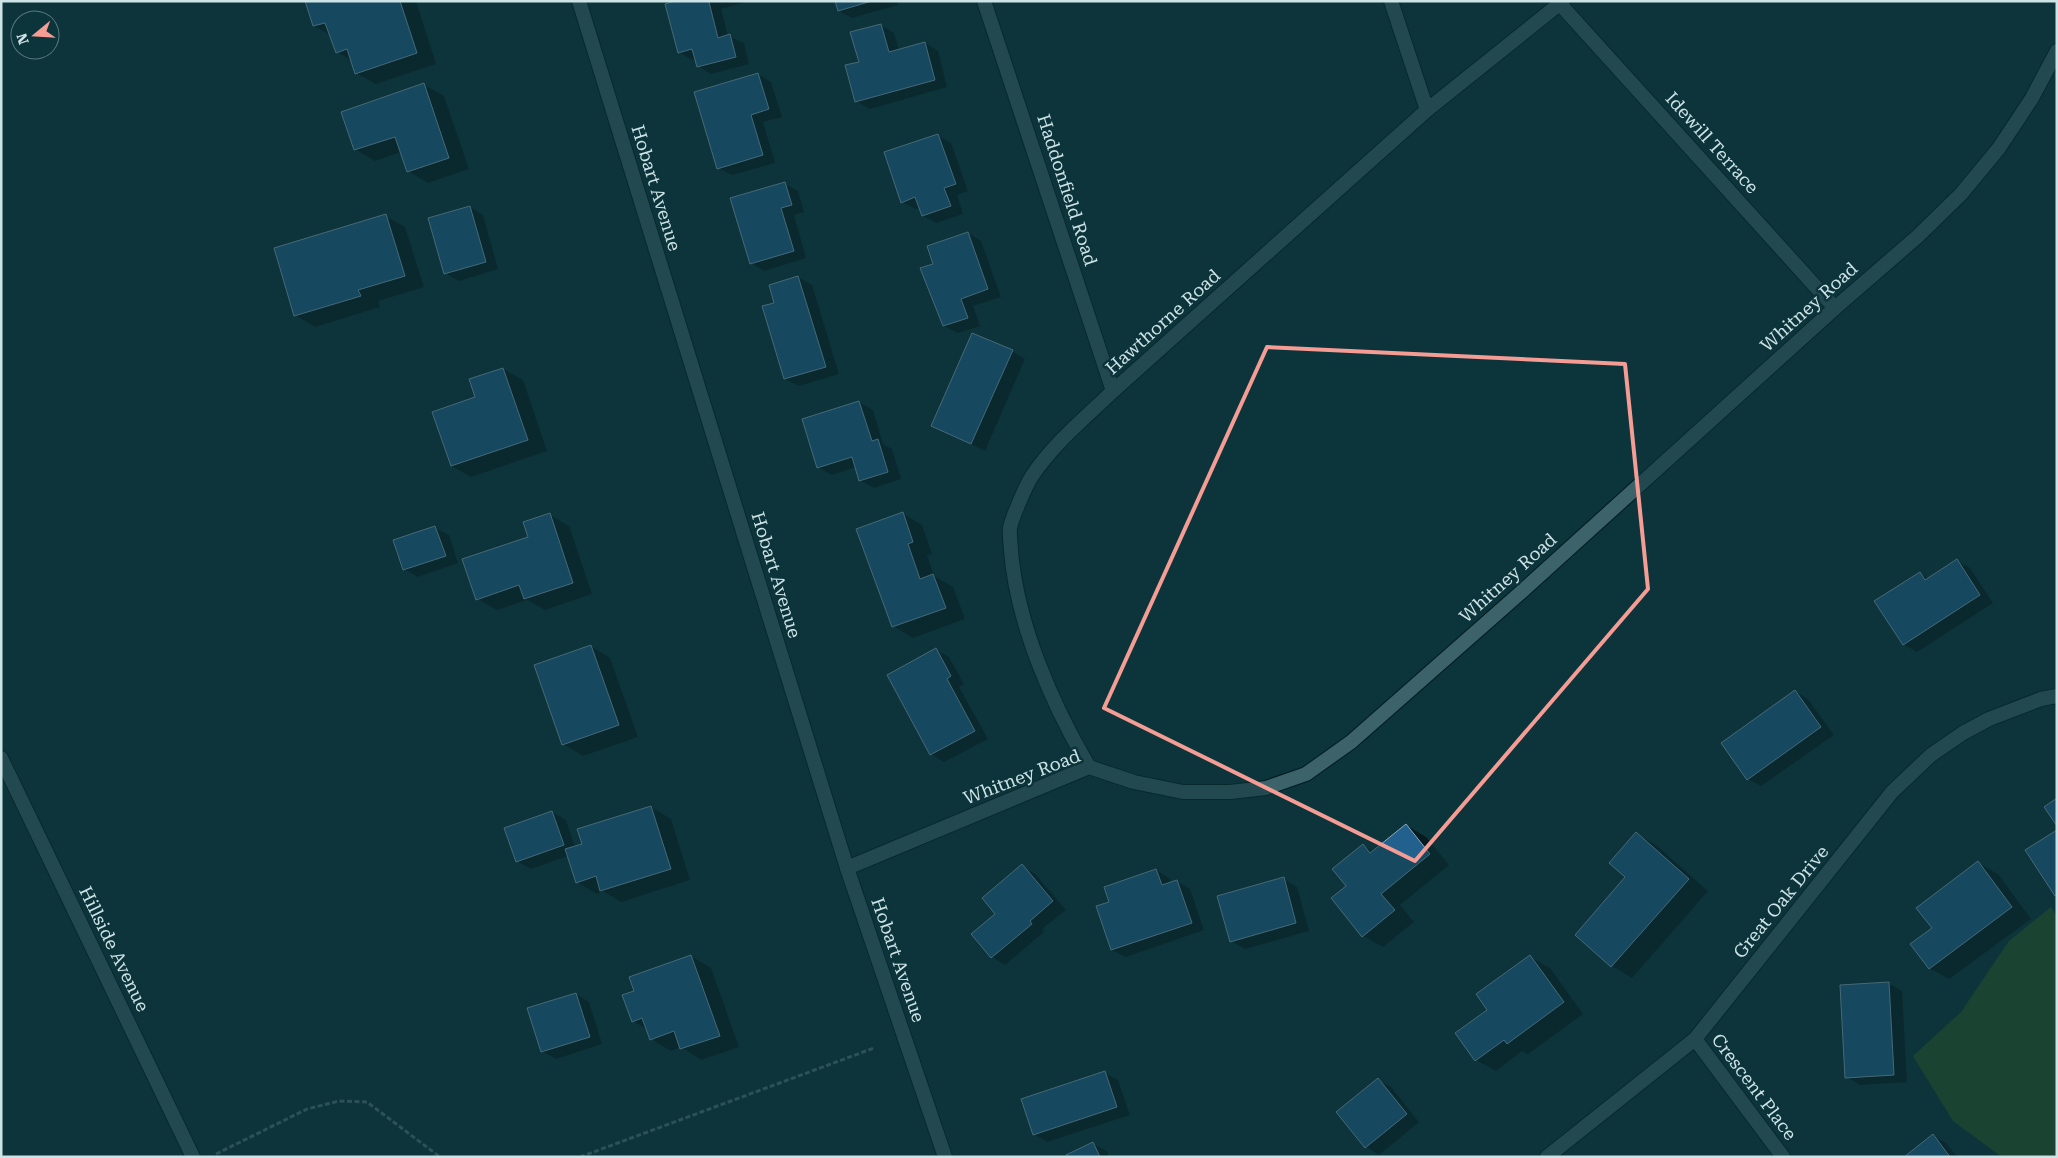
<svg xmlns="http://www.w3.org/2000/svg" width="2058" height="1158" font-family="'Roboto Serif',serif">
<style>
.green{fill:#2e5626}
.shadow{fill:#0007}
.building{fill:#22608e;stroke:#8da8bf}
.lines{fill:none;stroke-linecap:round;stroke-linejoin:round}
.minor-casing{stroke:#001b1f;stroke-width:16}
.path{stroke:#527379;stroke-width:3;stroke-dasharray:5 2.5;stroke-linecap:butt}
.minor{stroke:#3c636a;stroke-width:14}
.marked{fill:none;stroke:#f59c95;stroke-width:4;stroke-linejoin:round}
.labels{text-anchor:middle;stroke-width:5;stroke-linejoin:round;paint-order:stroke}
.street-label{font-size:18px;fill:#cee3e6;stroke:#0c343b}
</style>
<rect width="100%" height="100%" fill="#0c343b"/>
<path class="green" d="M2051,907L2057,917V1157H2002L1953,1121L1913,1056L1961,1012L2009,941Z"/>
<g class="shadow">
<path d="M306,1H416L436,64L376,84L356,73L352,61L337,52L331,35L314,26Z"/>
<path d="M679,1H742L743,3L721,9L728,36L744,43L749,64L711,74L698,66L696,59L692,60L679,52Z"/>
<path d="M836,1H897L898,5L852,18L839,11Z"/>
<path d="M881,25L894,33L899,50L925,43L938,51L947,87L870,109L856,101L860,63Z"/>
<path d="M758,74L771,82L782,117L763,122L775,163L732,175L718,168Z"/>
<path d="M424,85L444,96L469,169L428,183L408,171L401,152L375,161L355,149Z"/>
<path d="M937,135L951,143L968,191L957,195L963,214L936,223L923,216L920,208L916,209L902,202Z"/>
<path d="M785,184L798,191L804,212L794,215L806,258L764,271L751,263Z"/>
<path d="M470,207L483,215L498,269L459,281L445,273Z"/>
<path d="M385,216L405,227L424,287L378,301L380,307L315,327L295,315Z"/>
<path d="M968,233L981,241L1001,297L973,306L980,326L958,333L944,326Z"/>
<path d="M798,277L812,285L839,374L799,386L785,379L776,304Z"/>
<path d="M1012,351L1025,359L985,451L933,425Z"/>
<path d="M503,369L523,380L547,451L471,477L452,466L477,398Z"/>
<path d="M859,402L873,410L883,444L892,449L901,479L874,488L860,480L856,467L832,475L818,467Z"/>
<path d="M902,513L922,525L932,554L927,555L934,576L953,587L965,619L913,638L893,626Z"/>
<path d="M550,515L569,526L592,594L545,610L527,600L497,610L477,599Z"/>
<path d="M435,528L449,535L458,563L418,577L404,569Z"/>
<path d="M1957,561L1970,568L1993,603L1917,652L1903,644L1920,573L1929,579Z"/>
<path d="M591,646L610,658L638,737L583,756L563,744Z"/>
<path d="M936,650L949,657L964,684L959,687L988,739L944,762L931,754Z"/>
<path d="M1795,691L1808,699L1834,735L1761,786L1748,779Z"/>
<path d="M651,807L671,819L690,880L621,902L603,891L597,894L577,882L568,856L531,869L517,861L552,812L566,820L575,847L584,845Z"/>
<path d="M1406,825L1426,837L1449,865L1400,905L1414,922L1383,947L1363,936L1348,886L1363,845L1374,852Z"/>
<path d="M1636,834L1656,845L1708,891L1632,978L1612,966L1626,877Z"/>
<path d="M1978,863L1998,874L2031,919L1949,979L1929,968L1933,928Z"/>
<path d="M1022,866L1035,874L1066,910L1042,929L1044,932L1005,965L992,957L996,914Z"/>
<path d="M1156,870L1169,878L1171,883L1177,881L1190,889L1204,930L1126,957L1112,950L1098,907L1110,903Z"/>
<path d="M1284,879L1297,887L1309,931L1245,949L1231,941Z"/>
<path d="M691,956L711,968L739,1047L701,1060L681,1047L671,1051L651,1039L648,1030L633,1021L636,992Z"/>
<path d="M1530,957L1550,968L1583,1014L1528,1054L1522,1051L1496,1071L1476,1060L1489,1010Z"/>
<path d="M1888,983L1902,991L1907,1082L1860,1085L1847,1077Z"/>
<path d="M576,994L589,1002L602,1044L556,1059L542,1051Z"/>
<path d="M1105,1073L1118,1080L1130,1115L1047,1142L1034,1134Z"/>
<path d="M1378,1080L1391,1087L1419,1122L1379,1155L1366,1147Z"/>
<path d="M1933,1136L1946,1143L1957,1157H1906Z"/>
<path d="M1093,1144L1107,1151L1109,1157H1068Z"/>
</g>
<g class="building">
<path d="M305,1H400L417,53L355,74L347,49L336,53L325,23L313,26Z"/>
<path d="M675,1H710L709,2L718,38L730,34L736,57L697,67L692,49L678,53L665,4Z"/>
<path d="M835,1H872L838,11Z"/>
<path d="M881,24L889,52L925,42L935,80L855,102L845,65L859,62L850,32Z"/>
<path d="M758,73L769,109L751,115L763,155L717,169L694,92Z"/>
<path d="M424,83L449,158L407,172L395,137L354,150L341,112Z"/>
<path d="M938,134L956,184L944,188L951,206L922,216L915,197L901,203L884,152Z"/>
<path d="M785,182L792,205L781,208L794,251L750,264L730,198Z"/>
<path d="M470,206L486,262L444,274L428,218Z"/>
<path d="M386,214L405,276L358,290L361,296L294,316L274,248Z"/>
<path d="M968,232L988,289L961,299L968,318L943,326L920,268L933,264L927,246Z"/>
<path d="M798,276L826,367L784,379L762,306L774,303L769,285Z"/>
<path d="M972,333L1013,350L971,444L931,426Z"/>
<path d="M503,368L528,440L451,466L432,412L475,397L469,379Z"/>
<path d="M859,401L872,441L878,439L888,472L859,481L852,457L817,468L802,419Z"/>
<path d="M903,512L913,542L908,544L920,579L933,574L946,608L892,627L856,529Z"/>
<path d="M550,513L573,583L524,599L519,585L476,600L462,559L528,537L523,522Z"/>
<path d="M435,526L446,556L403,570L393,540Z"/>
<path d="M1957,559L1980,595L1903,645L1874,601L1920,572L1925,580Z"/>
<path d="M591,645L619,725L562,745L534,665Z"/>
<path d="M936,648L951,676L947,679L975,731L930,755L887,675Z"/>
<path d="M1795,690L1821,727L1747,780L1721,743Z"/>
<path d="M2057,798V826L2044,807Z"/>
<path d="M651,806L671,869L600,891L596,876L576,883L565,849L582,844L577,829Z"/>
<path d="M552,811L564,845L516,862L504,828Z"/>
<path d="M1406,824L1430,854L1381,894L1395,910L1362,937L1331,898L1346,886L1332,869L1363,844L1370,853Z"/>
<path d="M2057,830V895L2055,896L2025,850Z"/>
<path d="M1636,832L1689,879L1611,967L1575,935L1625,877L1609,863Z"/>
<path d="M1978,861L2012,907L1929,969L1910,944L1932,928L1916,908Z"/>
<path d="M1022,864L1053,901L1030,921L1032,924L991,958L971,934L995,914L982,898Z"/>
<path d="M1156,869L1162,885L1177,880L1192,923L1111,950L1096,906L1109,902L1104,887Z"/>
<path d="M1284,877L1296,923L1230,942L1217,896Z"/>
<path d="M691,955L720,1036L680,1049L674,1031L650,1040L642,1018L632,1022L622,995L634,991L629,977Z"/>
<path d="M1530,955L1564,1002L1507,1044L1504,1040L1475,1061L1455,1033L1487,1010L1476,994Z"/>
<path d="M1889,982L1894,1075L1845,1078L1840,985Z"/>
<path d="M576,993L590,1037L541,1052L527,1008Z"/>
<path d="M1105,1071L1117,1107L1033,1135L1021,1099Z"/>
<path d="M1378,1078L1407,1114L1365,1148L1336,1112Z"/>
<path d="M1933,1134L1950,1157H1904Z"/>
<path d="M1093,1142L1100,1157H1067L1066,1155Z"/>
</g>
<g class="lines">
<g class="minor-casing">
<g id="minor">
<path d="M579,1L847,868L945,1157"/>
<path d="M984,1L1113,391"/>
<path d="M1391,1L1427,110"/>
<path d="M1560,4L1835,308"/>
<path d="M1,758L193,1157"/>
<path d="M1089,767C1052,704 1017,624 1011,551C1011,544 1009,535 1010,528C1011,520 1027,483 1032,476C1053,444 1086,417 1113,391L1427,110L1563,1"/>
<path d="M847,868L1089,767L1134,782L1183,792H1230L1266,788L1306,774L1351,742L1519,594L1835,308L1918,236L1961,194L1999,148L2032,98L2057,51"/>
<path d="M1695,1039L1783,1157"/>
<path d="M1547,1157L1695,1039L1892,792L1931,755L1963,733L1989,719L2041,699L2057,696"/>
</g>
</g>
<g class="path">
<path d="M216,1154L307,1109L339,1101L367,1102L440,1157"/>
<path d="M580,1157L874,1048"/>
</g>
<use href="#minor" class="minor"/>
</g>
<path d="M0 0H2058V1158H0ZM1267,347L1625,364L1648,589L1415,861L1104,708Z" fill="#0c343b" fill-opacity=".55" fill-rule="evenodd"/>
<path class="marked" d="M1267,347L1625,364L1648,589L1415,861L1104,708Z"/>
<g class="labels">
<g class="street-label">
<text transform="translate(1712 143) rotate(48)" y="6">Idewill Terrace</text>
<text transform="translate(656 188) rotate(73)" y="6">Hobart Avenue</text>
<text transform="translate(1067 190) rotate(72)" y="6">Haddonfield Road</text>
<text transform="translate(1809 307) rotate(-42)" y="6">Whitney Road</text>
<text transform="translate(1163 322) rotate(-42)" y="6">Hawthorne Road</text>
<text transform="translate(776 575) rotate(73)" y="6">Hobart Avenue</text>
<text transform="translate(1508 578) rotate(-42)" y="6">Whitney Road</text>
<text transform="translate(1022 777) rotate(-21)" y="6">Whitney Road</text>
<text transform="translate(1781 902) rotate(-51)" y="6">Great Oak Drive</text>
<text transform="translate(114 949) rotate(64)" y="6">Hillside Avenue</text>
<text transform="translate(898 960) rotate(71)" y="6">Hobart Avenue</text>
<text transform="translate(1754 1087) rotate(53)" y="6">Crescent Place</text>
</g>
</g>
<rect width="2058" height="1158" fill="none" stroke="#cee3e6" stroke-width="5"/>
<g transform="translate(35 35) rotate(252)"><circle r="24" fill="#0c343b" stroke="#5a7a7f"/>
<path d="M0-4L9 19L0 12L-9 19Z" fill="#f59c95"/>
<text y="-8" font-size="14" font-weight="bold" text-anchor="middle" fill="#cee3e6">N</text>
</g>
</svg>
